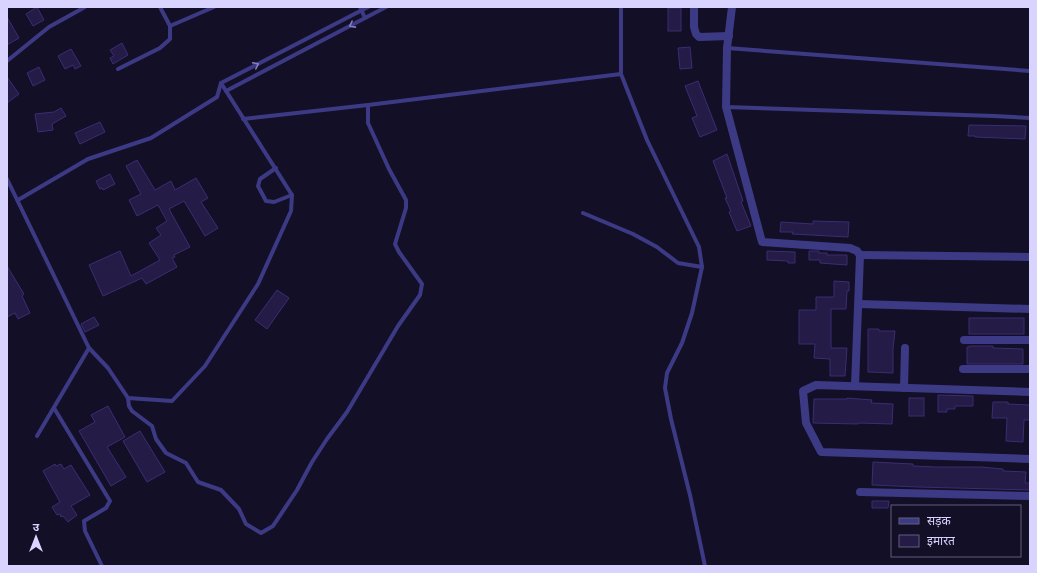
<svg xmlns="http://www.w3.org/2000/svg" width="1037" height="573" font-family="Commissioner,'Noto Sans Devanagari',sans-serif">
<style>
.building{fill:#241b47;stroke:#3b2d73}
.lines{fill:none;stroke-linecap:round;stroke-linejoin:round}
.service{stroke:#3d3a85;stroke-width:4}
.minor{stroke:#3d3a85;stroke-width:8}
.oneway{stroke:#837fbc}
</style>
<rect width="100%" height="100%" fill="#130f26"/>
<g class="building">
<path d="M37,7L44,20L33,26L26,14Z"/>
<rect x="668" y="8" width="13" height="23"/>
<path d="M7,17L19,38L7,45Z"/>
<path d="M122,43L128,55L113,64L110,58L114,56L110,50Z"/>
<path d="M690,47L692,68L680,69L678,48Z"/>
<path d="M71,49L81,66L75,69L73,65L65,69L58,56Z"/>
<path d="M39,67L45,80L33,86L27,73Z"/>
<path d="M7,77L19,94L7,103Z"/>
<path d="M698,81L717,130L700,137L692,118L697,116L685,86Z"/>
<path d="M61,108L66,116L52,124L53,130L38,132L35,114L54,112Z"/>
<path d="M100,122L105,132L80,144L75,133Z"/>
<path d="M969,125L1026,126L1025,139L975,137V136H968Z"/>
<path d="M727,154L743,201L741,202L751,226L737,231L729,212L731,211L725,198H727L713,161Z"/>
<path d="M137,160L155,190L171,181L175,190L196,178L208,198L201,202L218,228L205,236L184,201L169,209L190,247L174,255L175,257L172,258L177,267L146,284L142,278L103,296L89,265L120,251L131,276L160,260L149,243L161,235L156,228L167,221L158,205L137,216L129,200L141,194L126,166Z"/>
<path d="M110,174L115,184L103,190L102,188L100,189L96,181Z"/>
<path d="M813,221L849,222L848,237L792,234L793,232H780L781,222L813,224Z"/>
<path d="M767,251L795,252V263H788V261L767,260Z"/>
<path d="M809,251H819V253H827V255H847V265L820,263V260H809Z"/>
<path d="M7,266L24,294L22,296L30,313L18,319L15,313L7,317Z"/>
<path d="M834,281L849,282V291H847L846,309H831V348H847L845,376H830V359L814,358L815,344H799V310H816V297H834Z"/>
<path d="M277,290L289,298L267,329L255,320Z"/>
<path d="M94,317L99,325L85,332L81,324Z"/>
<rect x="969" y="318" width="55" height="16"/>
<path d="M868,329H879V331H895L893,349V373L868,372Z"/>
<path d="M969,346H993V348L1023,349V364H967V347H969Z"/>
<path d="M938,395L973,396V406H955V409H947V412H938Z"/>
<path d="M847,398L872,400L871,403L893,404L892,424L858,423V424L813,423L814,399H847Z"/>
<rect x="909" y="398" width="15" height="18"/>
<path d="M993,402H1008V404L1030,405V420H1024L1023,442L1006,441L1007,418H992Z"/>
<path d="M108,406L125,437L107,447L126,477L111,486L79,431L95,422L91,415Z"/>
<path d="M140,431L165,472L147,482L123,441Z"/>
<path d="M873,462L913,464V466L936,467H981L1003,469V471L1026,472L1025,483H1030V490L918,487L872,485Z"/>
<path d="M55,464L56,466L61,464L64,469L71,465L90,495L71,506L77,515L68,522L63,516L61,517L60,514L57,515L52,507L60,502L43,471Z"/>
<path d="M872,501H889L888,508H872Z"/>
</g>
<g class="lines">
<g class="service">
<path d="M360,7L365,18"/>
<path d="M170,26L214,7"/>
<path d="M727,48L1030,71"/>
<path d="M7,61L49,27L85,7"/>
<path d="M118,69L160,48L170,39V26L160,7"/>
<path d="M621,74L647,140L699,247L702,267L692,313L682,343L667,373L665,388L671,419L690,495L705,566"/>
<path d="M226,91L386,7"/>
<path d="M726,107L994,116L1030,118"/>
<path d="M243,119L368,105L621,74V7"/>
<path d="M276,168L260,179L258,186L266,201L274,202L292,195"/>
<path d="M7,179L89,348L108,368L128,398L172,401L205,366L258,284L291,211L292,195L221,83"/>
<path d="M18,200L88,159L151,138L217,97L221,83L368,7"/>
<path d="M583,213L633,234L657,247L678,263L702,267"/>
<path d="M128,398L129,406L132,411L152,426L156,439L166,453L186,463L198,482L221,490L239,509L246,524L261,533L273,526L297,490L312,462L327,439L347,412L398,326L420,295L422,284L399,252L395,244L406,208V200L389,169L368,123V105"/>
<path d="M54,408L110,501L106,508L84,521L85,531L102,566"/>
<path d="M37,436L89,348"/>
</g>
<g class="minor">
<path d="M694,7V27L696,34L699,37L729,36"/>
<path d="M732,7L727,48L726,107L762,242L850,248L857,251L860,255L855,386"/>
<path d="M860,255L1030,257"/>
<path d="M859,304L1030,309"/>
<path d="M964,340H1030"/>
<path d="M963,369H1030"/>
<path d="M904,388L905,348"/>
<path d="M1030,392L816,385L803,391L806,423L821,452L1030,459"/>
<path d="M860,492L1030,496"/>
</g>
</g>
<defs><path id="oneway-chevron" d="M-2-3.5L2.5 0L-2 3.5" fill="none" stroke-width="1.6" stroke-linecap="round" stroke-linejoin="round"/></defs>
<g class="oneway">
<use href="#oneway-chevron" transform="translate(352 25) rotate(152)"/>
<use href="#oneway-chevron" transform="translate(256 65) rotate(-27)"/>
</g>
<rect width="1037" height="573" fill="none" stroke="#d9d4ff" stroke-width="16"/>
<rect x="891" y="505" width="130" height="52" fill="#130f26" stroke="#625e7d"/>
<rect x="899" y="518" width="20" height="6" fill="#3d3a85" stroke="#625e7d"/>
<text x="927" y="525" font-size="12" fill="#d9d4ff">सड़क</text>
<rect x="899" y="535" width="20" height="12" fill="#241b47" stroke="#625e7d"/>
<text x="927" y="545" font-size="12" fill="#d9d4ff">इमारत</text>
<g transform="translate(36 537)" stroke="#130f26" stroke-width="3" paint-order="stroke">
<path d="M0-3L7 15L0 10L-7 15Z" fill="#d9d4ff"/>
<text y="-6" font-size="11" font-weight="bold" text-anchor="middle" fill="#d9d4ff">उ</text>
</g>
</svg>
